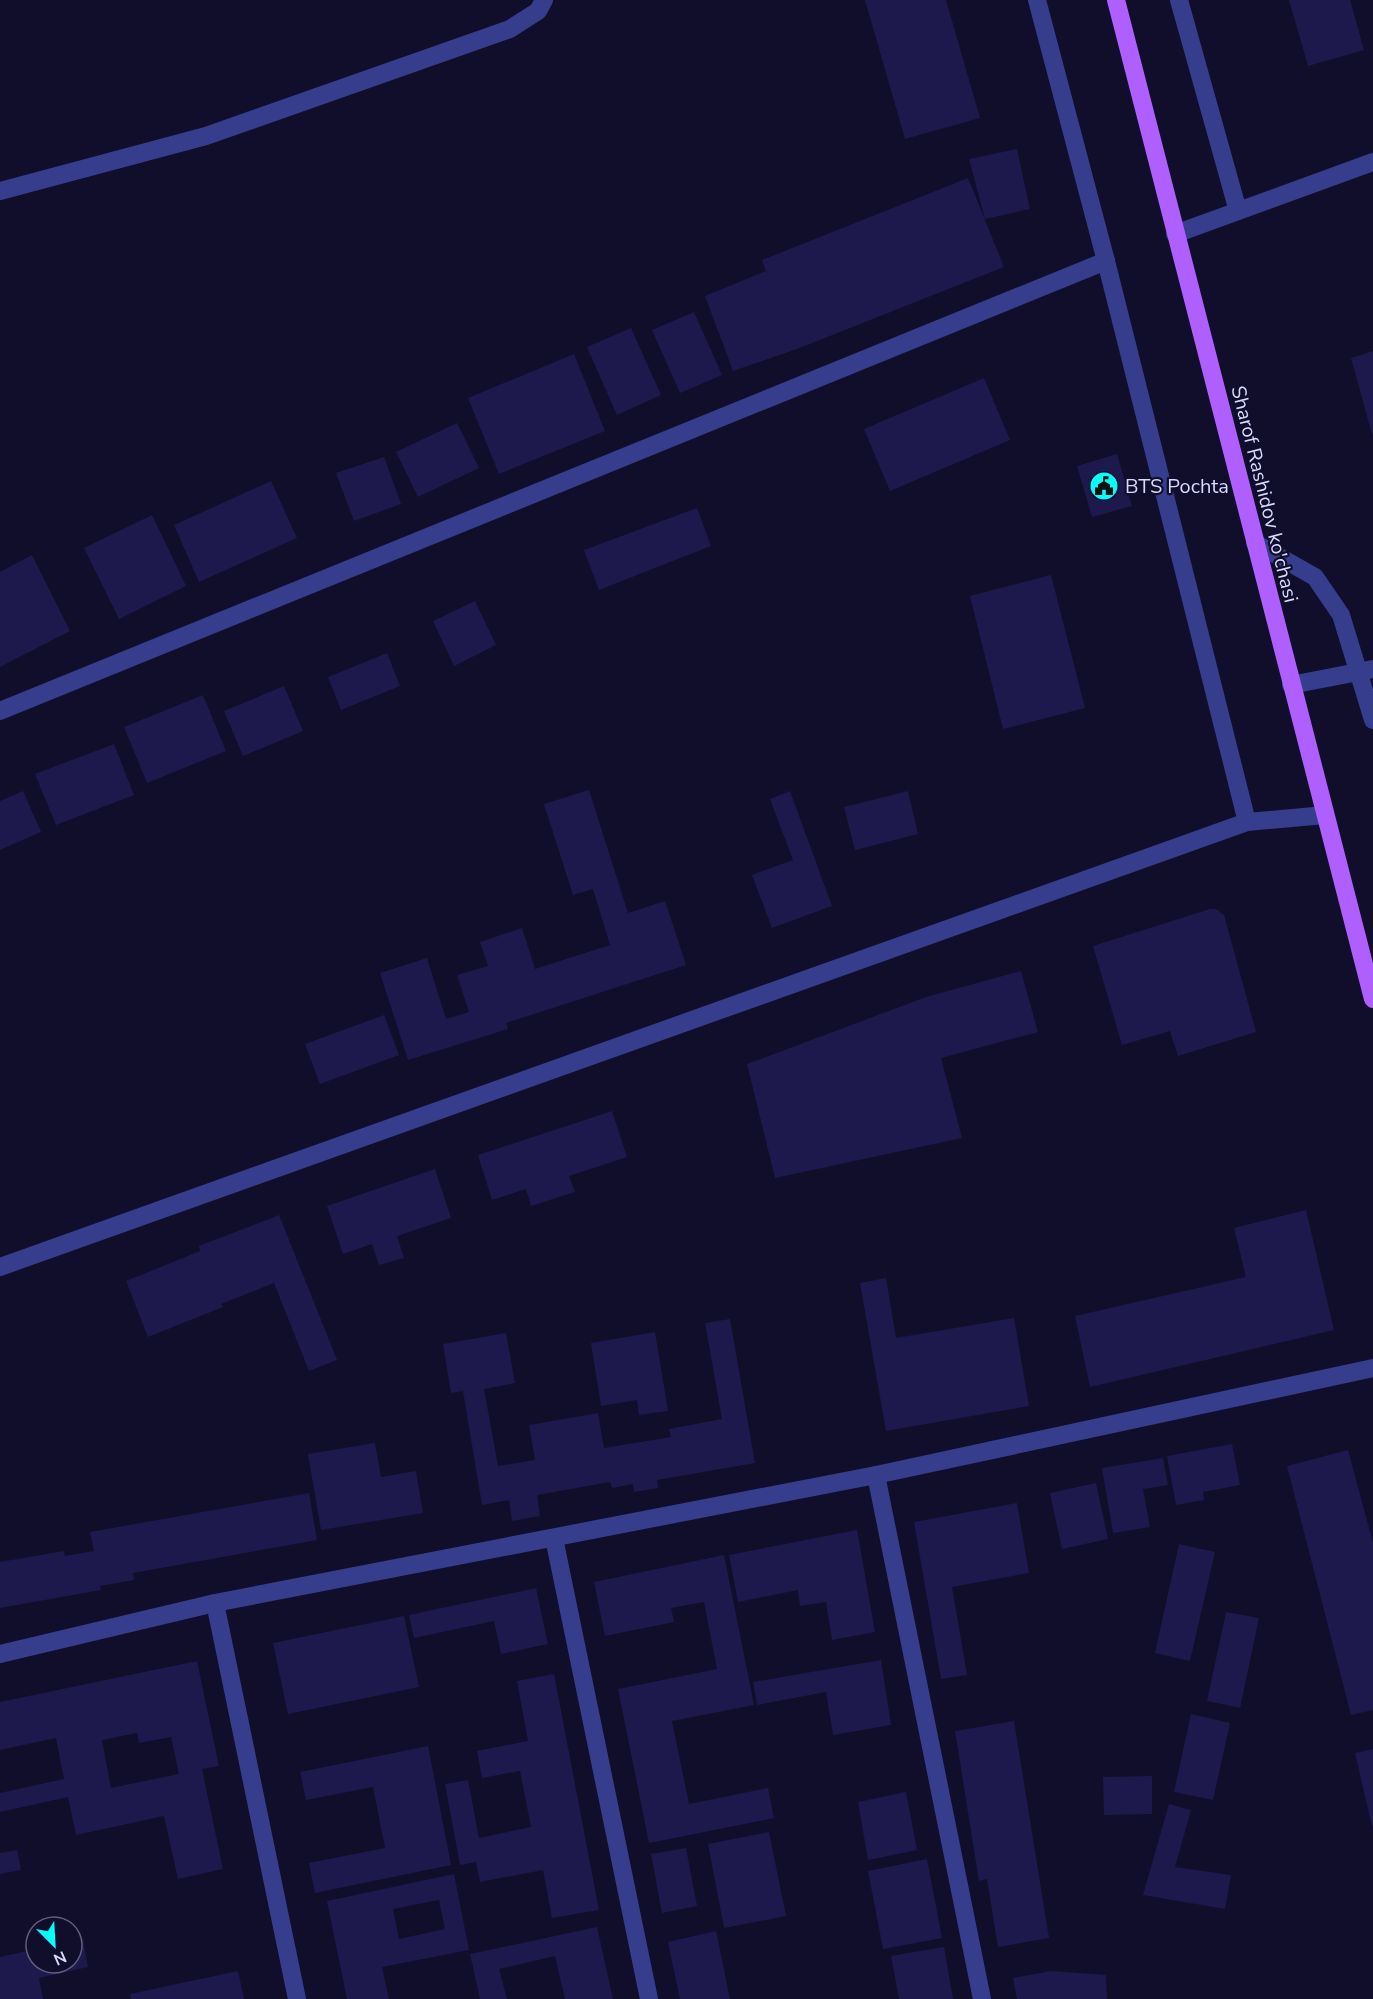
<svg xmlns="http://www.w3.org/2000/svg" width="1373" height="1999" font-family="'Nunito Sans',sans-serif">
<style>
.building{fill:#1d194d;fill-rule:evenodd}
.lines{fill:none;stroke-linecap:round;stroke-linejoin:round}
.minor{stroke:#363d8d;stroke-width:18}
.major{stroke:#b05fff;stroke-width:18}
.labels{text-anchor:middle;stroke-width:4.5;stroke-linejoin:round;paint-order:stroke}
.poi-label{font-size:20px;fill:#d8d9ff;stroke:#100e2b;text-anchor:start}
.street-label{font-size:20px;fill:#d8d9ff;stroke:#100e2b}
</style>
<rect width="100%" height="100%" fill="#100e2b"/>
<g class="building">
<path d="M865,0H946L980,118L905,139Z"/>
<path d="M1289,0H1350L1364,50L1308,66Z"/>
<path d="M1017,149L1030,209L985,219L969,159Z"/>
<path d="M968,178L1004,267L797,349L733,371L705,296L766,271L762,260Z"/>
<path d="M694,312L722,375L680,393L652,330Z"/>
<path d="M631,328L661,395L617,415L587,347Z"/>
<path d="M1373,351V434H1372L1351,358Z"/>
<path d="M574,354L605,431L499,474L468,398Z"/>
<path d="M984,378L1010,440L890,491L864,429Z"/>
<path d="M457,423L479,468L418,497L396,452Z"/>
<path d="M1117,454L1132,506L1092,517L1077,466Z"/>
<path d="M384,457L401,504L354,521L336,473Z"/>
<path d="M271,481L297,538L199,582L174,525Z"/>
<path d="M697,508L711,546L599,590L584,550Z"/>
<path d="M152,515L186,586L119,619L84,548Z"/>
<path d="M32,555L70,631L0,667V572Z"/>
<path d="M1051,575L1085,708L1003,729L970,596Z"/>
<path d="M475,601L496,645L454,666L433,621Z"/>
<path d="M387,653L400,686L341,710L328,677Z"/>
<path d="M284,686L303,731L243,756L224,711Z"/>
<path d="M203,695L226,751L147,783L124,727Z"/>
<path d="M114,744L134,795L56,825L35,774Z"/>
<path d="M589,790L628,913L665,901L686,965L506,1023L508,1029L408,1060L380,973L427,958L446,1019L469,1012L457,975L488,966L480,942L522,928L535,969L610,945L593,889L573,895L544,804Z"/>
<path d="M23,791L41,832L0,850V801Z"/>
<path d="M790,791L832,906L772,928L752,875L793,860L770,799Z"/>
<path d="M908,791L918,834L855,850L844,807Z"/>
<path d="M1210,909H1216L1224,915L1256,1032L1178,1056L1170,1031L1122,1045L1093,946Z"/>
<path d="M1021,971L1038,1032L941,1058L962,1138L775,1178L747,1064L926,997Z"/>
<path d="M384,1015L399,1055L320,1084L305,1044Z"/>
<path d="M612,1111L627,1157L569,1176L575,1192L531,1206L526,1189L492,1200L478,1155Z"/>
<path d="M435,1169L451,1218L397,1236L404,1258L379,1265L372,1244L343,1254L327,1206Z"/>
<path d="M1306,1210L1334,1330L1090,1387L1075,1316L1246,1277L1234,1228Z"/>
<path d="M279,1215L337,1360L309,1371L274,1283L221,1304L223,1307L148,1337L126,1281L200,1251L199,1246Z"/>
<path d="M886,1278L896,1338L1014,1318L1029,1406L886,1431L860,1283Z"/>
<path d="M730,1319L755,1463L657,1480L658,1488L634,1492L633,1484L612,1488L610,1482L537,1495L540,1516L512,1521L509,1500L482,1505L463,1391L451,1393L443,1344L506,1333L515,1383L484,1389L498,1466L535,1460L529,1425L598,1413L604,1448L671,1437L669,1429L722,1419L705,1323Z"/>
<path d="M655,1332L668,1411L639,1415L637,1400L601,1406L591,1343Z"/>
<path d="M375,1443L381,1477L416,1471L423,1513L321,1530L308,1454Z"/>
<path d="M1232,1444L1240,1485L1203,1492L1204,1500L1176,1505L1167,1456Z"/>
<path d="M1348,1450L1373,1543V1710L1351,1715L1287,1466Z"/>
<path d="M1163,1458L1168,1485L1143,1489L1150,1527L1113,1533L1102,1468Z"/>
<path d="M1096,1483L1108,1539L1062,1549L1050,1493Z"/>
<path d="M309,1493L317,1540L133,1573L134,1580L100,1586L101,1590L0,1608V1562L64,1551L65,1556L94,1551L90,1532Z"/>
<path d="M1017,1503L1029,1573L952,1587L967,1675L941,1679L914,1522Z"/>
<path d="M857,1530L875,1632L832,1640L826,1602L800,1606L798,1590L738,1602L729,1555Z"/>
<path d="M1179,1544L1215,1552L1190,1661L1155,1653Z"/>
<path d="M724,1555L754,1705L672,1721L689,1804L768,1788L774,1818L649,1843L618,1689L717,1669L704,1602L671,1608L674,1622L605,1636L594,1582Z"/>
<path d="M536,1588L548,1644L501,1654L494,1621L414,1638L409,1615Z"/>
<path d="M1226,1612L1259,1618L1240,1708L1207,1701Z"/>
<path d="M404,1616L419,1687L288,1714L273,1643Z"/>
<path d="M881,1660L891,1725L833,1735L826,1692L757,1705L753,1682Z"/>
<path d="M197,1661L219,1766L202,1769L223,1869L178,1879L164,1816L76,1835L68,1797L0,1812V1793L64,1779L56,1738L0,1750V1702ZM137,1733L139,1743L171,1737L179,1774L111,1788L102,1740Z"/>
<path d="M554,1674L599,1910L552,1918L543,1870L480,1882L476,1862L460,1865L445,1784L468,1780L479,1838L531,1827L520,1771L482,1778L477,1751L528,1741L517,1681Z"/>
<path d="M1191,1714L1230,1723L1213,1800L1174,1792Z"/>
<path d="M1014,1721L1049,1938L998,1947L987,1879L979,1881L955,1731Z"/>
<path d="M428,1746L451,1865L315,1893L309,1863L385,1848L373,1787L306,1800L300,1772Z"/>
<path d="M1373,1749V1826H1372L1355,1753Z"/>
<path d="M1152,1776V1814L1104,1815L1103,1777Z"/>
<path d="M906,1792L917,1850L868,1860L858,1802Z"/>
<path d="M1169,1804L1191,1810L1175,1867L1231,1875L1225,1909L1143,1895Z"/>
<path d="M769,1832L786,1916L724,1928L708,1844Z"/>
<path d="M686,1848L697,1906L662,1913L651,1854Z"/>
<path d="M17,1850L21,1870L0,1874V1853Z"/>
<path d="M927,1859L942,1938L883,1949L868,1871Z"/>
<path d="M454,1874L469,1950L382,1967L389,1999H347L327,1901ZM439,1900L445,1929L399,1939L393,1909Z"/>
<path d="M597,1927L613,1999H565L555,1956L499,1969L507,1999H480L470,1954Z"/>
<path d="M716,1931L730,1999H680L668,1942Z"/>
<path d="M83,1940L88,1967L39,1978L43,1999H0V1957L36,1949V1963H72V1942Z"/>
<path d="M944,1947L953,1999H899L891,1956Z"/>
<path d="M238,1971L244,1999H131L130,1994Z"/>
<path d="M1051,1971L1106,1975L1107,1999H1017L1013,1978Z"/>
</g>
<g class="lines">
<g class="minor">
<path d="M1037,0L1106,261L1247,822"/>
<path d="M1179,0L1238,211"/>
<path d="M0,191L206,136L510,29L538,11L544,0"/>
<path d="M1175,234L1373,162"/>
<path d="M1255,543L1315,577L1341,615L1373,720"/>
<path d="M1291,685L1373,669"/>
<path d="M0,711L1106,261"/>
<path d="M0,1267L1247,822L1325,815"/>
<path d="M876,1475L982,1999"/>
<path d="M554,1538L649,1999"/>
<path d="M215,1603L297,1999"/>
<path d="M0,1654L215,1603L876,1475L1373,1368"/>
</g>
<path class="major" d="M1116,0L1373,999"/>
</g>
<defs>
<g id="civic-disc" transform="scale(1.5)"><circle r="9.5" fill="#04fffa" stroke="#100e2b"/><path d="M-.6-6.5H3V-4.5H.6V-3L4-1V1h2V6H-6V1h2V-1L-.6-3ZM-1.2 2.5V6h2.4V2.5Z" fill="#111"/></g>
</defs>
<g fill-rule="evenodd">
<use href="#civic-disc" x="1104" y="486"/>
</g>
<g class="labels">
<g class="poi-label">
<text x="1125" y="493">BTS Pochta</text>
</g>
<g class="street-label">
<text transform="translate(1265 494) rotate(76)" y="7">Sharof Rashidov ko'chasi</text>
</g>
</g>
<g transform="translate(54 1945) rotate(156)"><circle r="28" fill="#100e2b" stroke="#605f80" stroke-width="1.5"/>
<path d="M0-4.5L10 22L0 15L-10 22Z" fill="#04fffa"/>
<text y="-9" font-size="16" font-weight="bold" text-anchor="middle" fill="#d8d9ff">N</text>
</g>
</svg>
